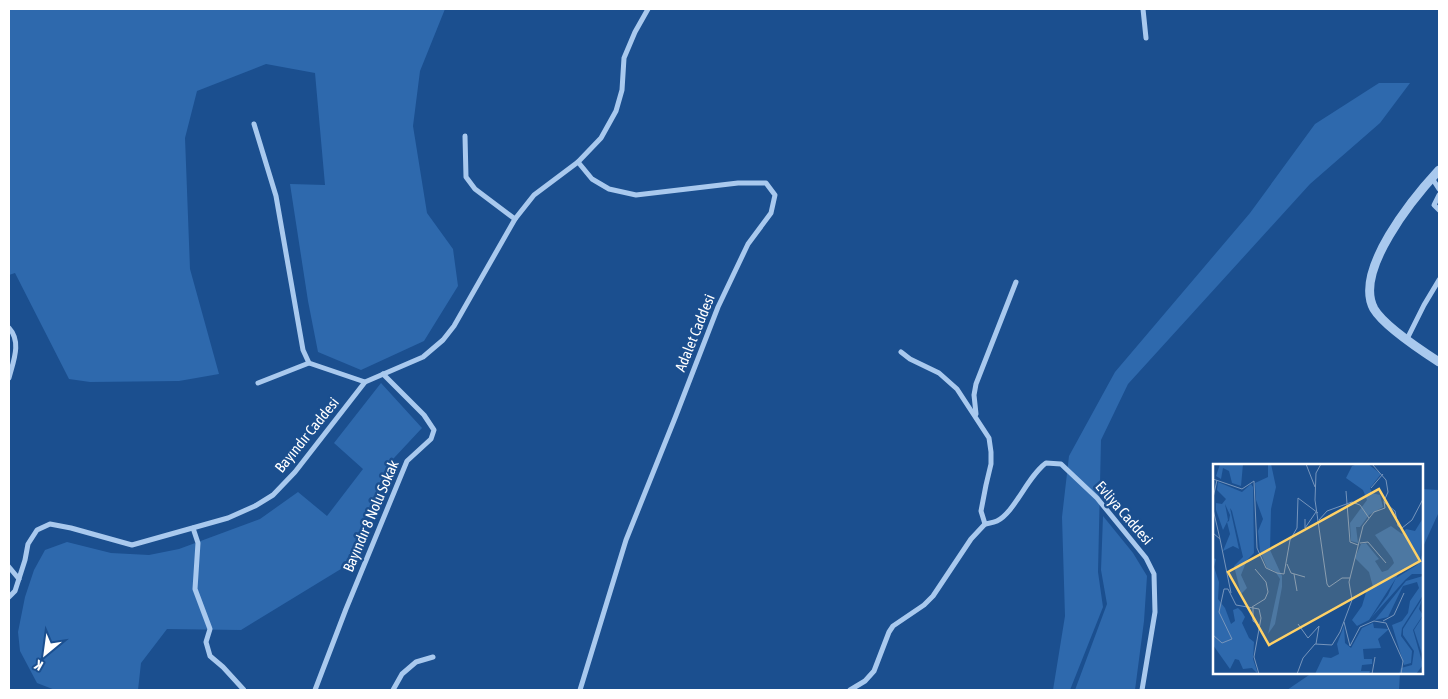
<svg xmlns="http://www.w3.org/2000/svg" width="1448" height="699" font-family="'Asap Condensed',sans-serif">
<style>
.green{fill:#2e69ad}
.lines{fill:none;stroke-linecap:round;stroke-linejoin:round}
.minor{stroke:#a9c9ee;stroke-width:5}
.tertiary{stroke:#a9c9ee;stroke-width:9}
.labels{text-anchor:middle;stroke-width:5;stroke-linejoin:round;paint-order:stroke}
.street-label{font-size:15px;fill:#fff;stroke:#1b4f8f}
.inset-road{fill:none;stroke:#7695bc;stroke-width:1}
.view{fill:#ffd166;fill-opacity:0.15;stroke:#ffd166;stroke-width:2.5}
.inset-edge{fill:none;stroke:#fff;stroke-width:2.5}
</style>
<rect width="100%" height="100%" fill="#1b4f8f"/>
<g class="green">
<path d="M9,9H445L420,71L413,126L427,213L453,249L458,286L424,341L361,370L318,352L308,301L290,184L325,185L315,73L266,64L197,91L185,138L190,269L219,374L179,381L90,382L69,379L15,273L9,275Z"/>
<path d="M1379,83H1410L1380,123L1310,184L1128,384L1101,440L1098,572L1103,607L1070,690H1053L1065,616L1062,517L1069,456L1115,372L1250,213L1315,124Z"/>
<path d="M381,383L422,428L394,458L354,561L241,630L167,629L141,663L138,690H55L37,683L20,651L18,632L25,597L34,570L45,550L67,542L111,553L149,555L179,549L260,519L298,492L327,516L363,469L334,443Z"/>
<path d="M1422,489L1439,490L1438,514L1422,549Z"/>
<path d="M1103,516L1133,553L1147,576L1144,621L1135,690H1075L1107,604L1101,570Z"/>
<path d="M1312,673H1400L1399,690H1287Z"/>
</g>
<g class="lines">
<g class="minor">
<path d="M1143,9L1146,38"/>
<path d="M254,124L276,196L303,350L309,363L365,382"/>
<path d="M465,136L466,177L475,189L515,219"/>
<path d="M578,162L592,179L609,189L636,195L738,183H766L775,195L771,213L748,244L718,307L675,418L626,540L580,690"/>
<path d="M1432,178L1439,189"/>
<path d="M1439,195L1434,205L1439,210"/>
<path d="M9,328C22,342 13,362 9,378"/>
<path d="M1407,339L1424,305L1439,280"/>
<path d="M901,352L910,359L939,373L957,389L989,438L991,452V464L986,485L981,511L985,524"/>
<path d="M258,383L309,363"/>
<path d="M976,414L974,395L976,384L1016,282"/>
<path d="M985,524C989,523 993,523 997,521C1015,512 1027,477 1046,463L1061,464L1097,498L1146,558L1154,574L1155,612L1142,690"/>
<path d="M193,528L198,543L195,589L210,629L206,642L210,656L223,667L244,690"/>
<path d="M9,567L19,579"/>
<path d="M9,597L15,591L25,560L28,544L37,530L50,524L71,528L132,545L228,518L255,506L273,495L295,472L365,382L423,357L443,340L454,326L515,219L534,195L578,162L601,138L616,111L622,90L624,58L635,32L648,9"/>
<path d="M315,690L346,609L407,461L431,439L434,430L424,415L383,374"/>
<path d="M393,690L402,674L416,662L433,657"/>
<path d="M850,690L865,681L874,671L889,632L893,626L924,605L933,596L971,539L985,524"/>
</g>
<path class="tertiary" d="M1439,170C1414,197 1353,271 1374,309C1384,326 1422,351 1439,362"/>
</g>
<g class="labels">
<g class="street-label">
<text transform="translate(695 333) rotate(-68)" y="5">Adalet Caddesi</text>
<text transform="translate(307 435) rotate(-51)" y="5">Bayındır Caddesi</text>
<text transform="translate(1124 513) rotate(49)" y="5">Evliya Caddesi</text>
<text transform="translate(371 516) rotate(-67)" y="5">Bayındır 8 Nolu Sokak</text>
</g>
</g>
<g transform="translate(1213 464)">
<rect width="210" height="210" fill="#1b4f8f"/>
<path d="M7,0H30L28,22L19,19L16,7L10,4L8,15L3,12ZM55,0H58L63,23L58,45L57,86L69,112V123L62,160L55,170L67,115L62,107L54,104L47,87L45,67L50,55L43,36L42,19L55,13ZM145,0H155L168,10L157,24L159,29L167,31L170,43L156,51L147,63H143L145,79L138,77L137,59L154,36L150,26L133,14L139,2ZM5,18L29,28L38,20L40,23L41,89L34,96L28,111L34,124L28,130L21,102L30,93L19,47L17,44L26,85L20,82L10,87L17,70L14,58L16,57L17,51L12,40L15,56L10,66L3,46V39L9,40L13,35L4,26ZM210,54L207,97L186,109L183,114L204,101L207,97L210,88V110H199L192,116L158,154L175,131L183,114L156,156L144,162L139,156L149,142L154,125L160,123L156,108L142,94L148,80L153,79L157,84L166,95L162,97L169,108L175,106L181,99L179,94L162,71L178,62L189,70L193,65L202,67ZM0,94L3,95L1,103L6,118L5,135L12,144L18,160L22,157L20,146L25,144L29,148L32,153L29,159L36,174L41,178L40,195L45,210L39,204L30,205L26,196L22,195L17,205L0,181ZM210,112V131L189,164L188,172L199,187L198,199L191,201L179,161L189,157L195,149L197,137L206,124L204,118L190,122L175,153L162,156L193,117ZM209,135L206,145L210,151L200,166L210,201L203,210H186L188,204L199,201L201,187L190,171V165ZM210,152V193L201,166ZM160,159L161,164L176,165L165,175L168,184L150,185L151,195H159V200L149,201L148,207H157L156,210H102L110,193L118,194L126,190L124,180L131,162L132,179L138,184L149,164Z" fill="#2e69ad"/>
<path class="inset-road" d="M93,0L102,23M108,0L103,9L102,36L114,120L116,123L129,114H137M0,15L29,25L41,17L44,84L53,104L64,109L71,110L77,76L84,64L85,34L105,49M158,24L170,10M133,27L137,78L145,81M0,34L4,16M171,38L182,47L185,62L189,64L199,56L210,35M0,45L7,75M92,55V64L103,48M106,56L114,47L139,38L147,41L156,54M0,69L7,75L18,129M147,79L155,78L173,99M74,100L78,109L92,113M81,110L84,127M39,143L52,135L55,128L53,118L42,105M40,143V157L46,161M170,157L181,151L191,129M131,158L137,182L147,163L161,157L173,159L190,197L188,210M85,160L95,174L106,162L103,180M0,171L9,179L19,175L6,148L11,125H15L23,141L46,145L48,154L41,193L46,210M84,210L90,194L102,180L119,181L127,168L139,136L136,118L150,62L161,48L172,44L171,37L175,28L173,16L159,0M159,210L162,193"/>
<path class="view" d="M166,25L207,97L56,181L15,108Z"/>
<rect width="210" height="210" class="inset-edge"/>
</g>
<rect width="1448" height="699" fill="none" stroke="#ffffff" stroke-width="20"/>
<g transform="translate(45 654) rotate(209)" stroke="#1b4f8f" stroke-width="4" paint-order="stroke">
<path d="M0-4L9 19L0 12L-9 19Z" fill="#ffffff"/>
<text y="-8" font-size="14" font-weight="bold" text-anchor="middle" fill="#ffffff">K</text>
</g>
</svg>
